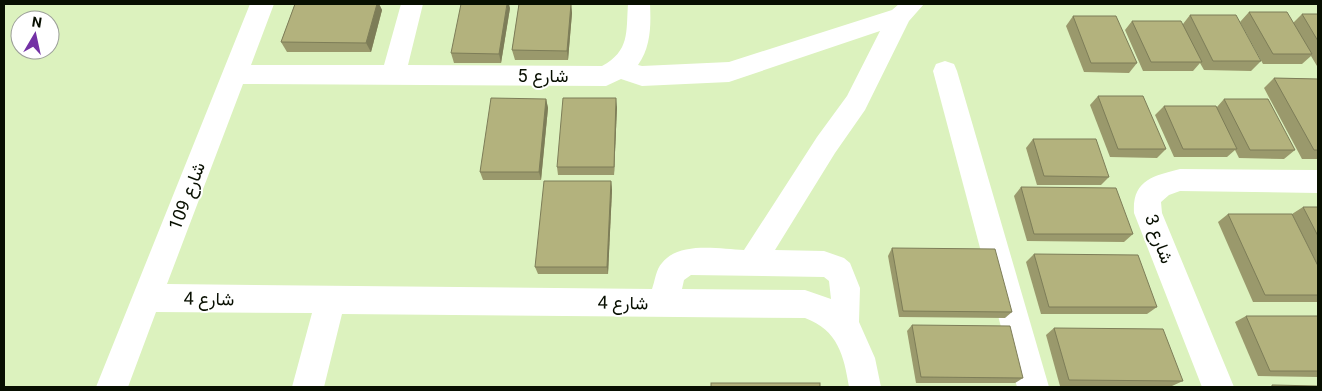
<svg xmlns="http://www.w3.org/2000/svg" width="1322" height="391" font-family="Roboto,Vazirmatn,sans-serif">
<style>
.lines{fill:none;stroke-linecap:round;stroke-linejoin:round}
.minor{fill:#fff;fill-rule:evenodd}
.wall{fill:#9a996c}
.shaded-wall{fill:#7d7d58}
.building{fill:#b3b27d;stroke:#7d7d58}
.labels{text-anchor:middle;stroke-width:4;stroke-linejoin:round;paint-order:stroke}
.street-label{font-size:18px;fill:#080f01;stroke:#fff}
</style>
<rect width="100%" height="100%" fill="#dcf2be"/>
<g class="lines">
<g class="minor">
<path d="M250,4H274L251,65H384L401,4H423L408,65L602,66C630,51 626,32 628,4H650C651,25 651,47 638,65L642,66L729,62L892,10L899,4H924L909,21L865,110L835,153L775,250L824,251L844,258L850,263L860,288L859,322L875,358L881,387H849C844,356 838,330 805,318L342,314L324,387H292L312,313L156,312L128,387H96ZM880,31L847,96L817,137L744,250C719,249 679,241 662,263C656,269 655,281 652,289L167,284L243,84L606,86L621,79L642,86L729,82ZM691,275L824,277L829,281L831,299L805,290L682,289L684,280Z"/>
<path d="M945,61L954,64L957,71L1049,387H1017L933,71L936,64Z"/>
<path d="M1180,169L1318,170V193L1180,191L1169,195L1161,202L1162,213L1234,387H1202L1134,213C1132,180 1153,176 1180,169Z"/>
</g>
</g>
<g class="wall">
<path d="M295,4H379L382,10L371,52H287L281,42Z"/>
<path d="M519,4H599H571L572,13L568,60H515L512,50Z"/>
<path d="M510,8L501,63H454L451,53Z"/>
<path d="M1249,12L1293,23L1302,14H1318V66H1317L1311,56L1302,64H1263L1240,22Z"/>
<path d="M1190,15L1261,61L1251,71L1204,70L1200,63L1193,71H1143L1125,30L1132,21L1183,24Z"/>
<path d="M1073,16L1137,63L1129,73L1084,72L1066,26Z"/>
<path d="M1274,78L1318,79V159H1302L1264,88Z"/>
<path d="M1098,96L1166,149L1157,158L1110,157L1090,105Z"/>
<path d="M546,99L548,108L541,180H483L480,172Z"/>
<path d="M1224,99L1295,150L1284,159L1239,158L1235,150L1227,157H1174L1155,115L1164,106L1217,107Z"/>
<path d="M617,107L614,175H558L557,167Z"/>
<path d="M1033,139L1109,177L1101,185H1037L1026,148Z"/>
<path d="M611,181L612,190L608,274H538L535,267Z"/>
<path d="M1021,187L1133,234L1124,242L1027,241L1014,196Z"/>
<path d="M1303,207H1318V302H1253L1218,222L1228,214H1292Z"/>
<path d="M892,248L1012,312L1005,318L899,317L888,256Z"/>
<path d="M1034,254L1157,307L1147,314H1041L1026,262Z"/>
<path d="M1246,316H1318V377L1258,376L1235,322Z"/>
<path d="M912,325L1023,378L1015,383H916L907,331Z"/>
<path d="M1054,328L1183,381L1172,386H1060L1046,335Z"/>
</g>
<g class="shaded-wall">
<path d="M377,4H379L382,10L371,52L366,43Z"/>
<path d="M507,4H509L510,8L501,63L499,54Z"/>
<path d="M571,4L572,13L568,60L567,51Z"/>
<path d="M616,98L617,107L614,175V167Z"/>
<path d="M546,99L548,108L541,180L539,172Z"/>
<path d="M611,181L612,190L608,274L607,267Z"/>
</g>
<g class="building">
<path d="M295,4H377L366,43L281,42Z"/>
<path d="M461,4H507L499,54L451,53Z"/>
<path d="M519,4H571L567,51L512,50Z"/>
<path d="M1249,12H1287L1312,54H1273Z"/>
<path d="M1302,14H1318V41Z"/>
<path d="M1190,15H1236L1261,61H1213Z"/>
<path d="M1073,16H1116L1137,63H1091Z"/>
<path d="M1132,21H1181L1202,62H1151Z"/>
<path d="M1274,78L1318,79V150H1314Z"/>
<path d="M1098,96H1143L1166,149H1118Z"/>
<path d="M491,98L546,99L539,172H480Z"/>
<path d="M563,98H616L614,167H557Z"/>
<path d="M1224,99H1268L1295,150H1250Z"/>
<path d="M1164,106H1216L1237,149H1183Z"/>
<path d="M1033,139H1096L1109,177L1044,176Z"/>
<path d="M544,181H611L607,267H535Z"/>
<path d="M1021,187L1116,188L1133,234H1034Z"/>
<path d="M1303,207H1318V236Z"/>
<path d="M1228,214H1292L1318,266V295H1265Z"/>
<path d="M892,248L995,249L1012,312L903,311Z"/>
<path d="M1034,254L1138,255L1157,307H1049Z"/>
<path d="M1246,316H1318V371H1270Z"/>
<path d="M912,325L1010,326L1023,378L921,377Z"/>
<path d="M1054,328L1163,329L1183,381L1069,380Z"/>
<rect x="711" y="383" width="109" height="4"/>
<path d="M1272,385L1318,386V387H1272Z"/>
</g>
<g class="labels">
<g class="street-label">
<text x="543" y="82">شارع 5</text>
<text transform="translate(187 196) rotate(-69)" y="6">شارع 109</text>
<text transform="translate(1159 239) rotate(70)" y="6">شارع 3</text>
<text transform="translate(209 299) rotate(1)" y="6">شارع 4</text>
<text transform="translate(623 303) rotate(1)" y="6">شارع 4</text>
</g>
</g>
<rect width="1322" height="391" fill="none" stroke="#080f01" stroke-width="10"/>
<g transform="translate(35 35) rotate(9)"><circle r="24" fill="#ffffff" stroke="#9c9f99"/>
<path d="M0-4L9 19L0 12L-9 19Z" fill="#7331a5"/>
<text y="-8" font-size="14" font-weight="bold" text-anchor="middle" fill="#080f01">N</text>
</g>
</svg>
